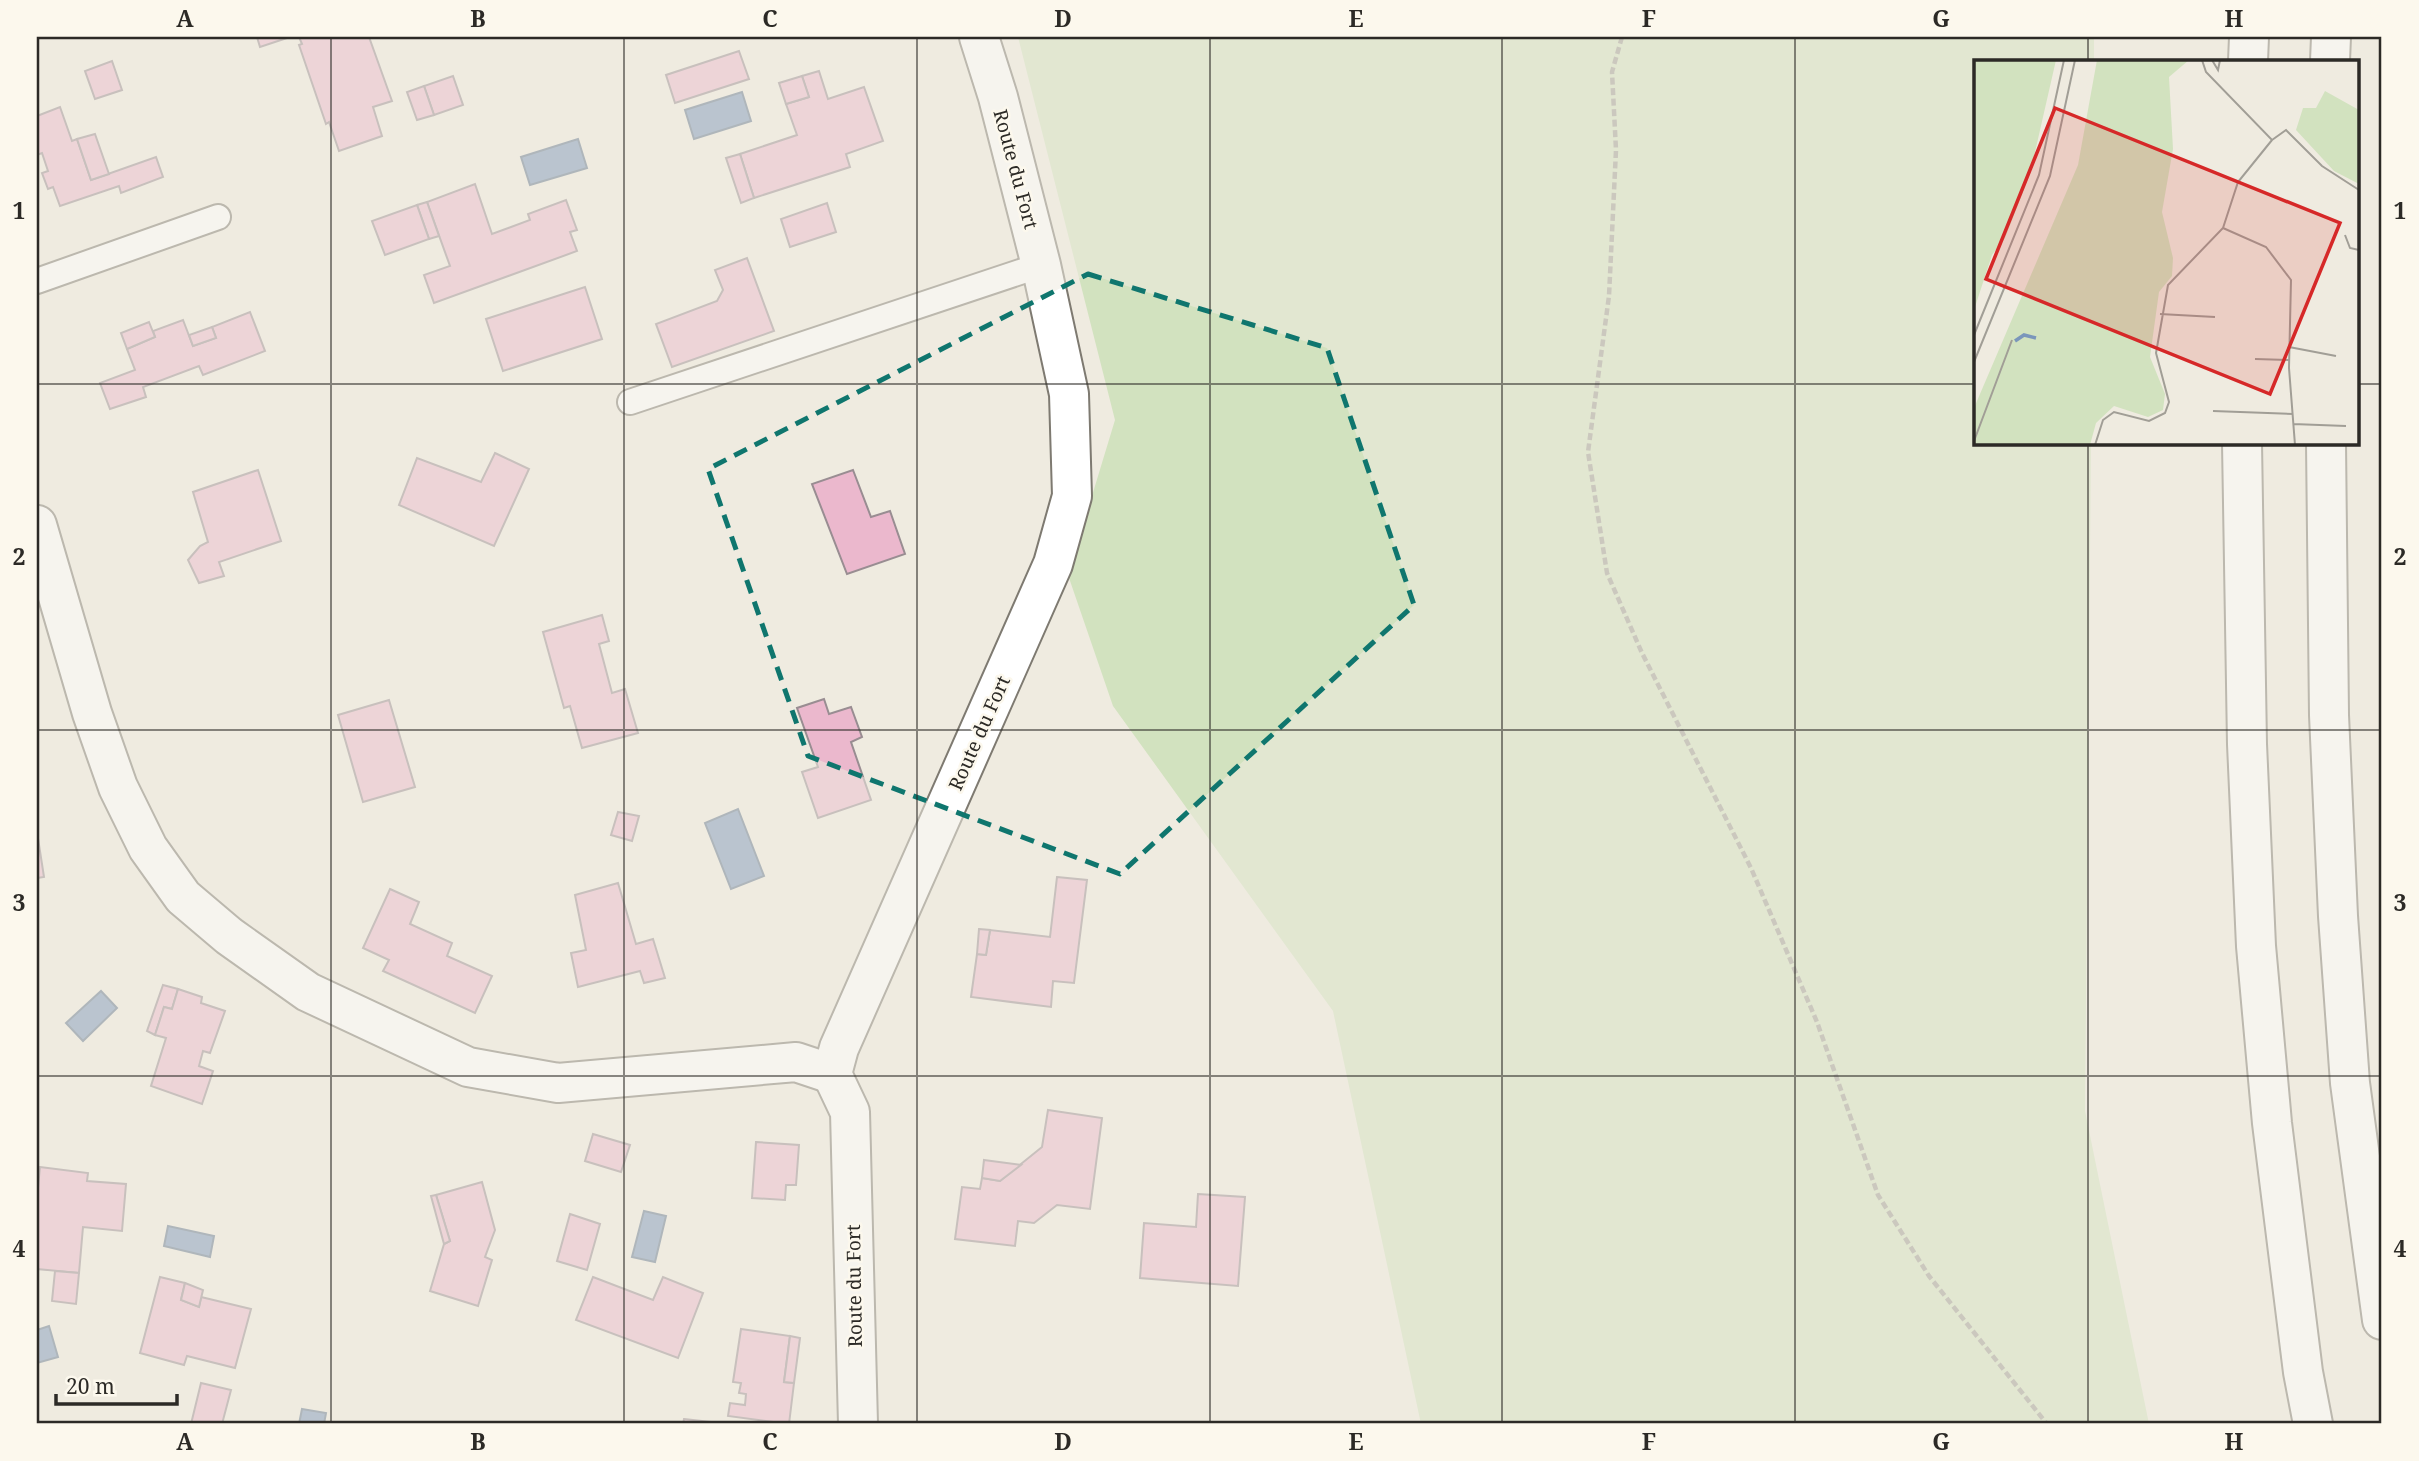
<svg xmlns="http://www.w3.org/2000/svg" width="2419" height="1461" font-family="'Noto Serif',serif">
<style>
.green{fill:#d2e2bf}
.water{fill:#7a96bb;stroke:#63768e;stroke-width:2}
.building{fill:#ebb8cd;stroke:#998d92;stroke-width:2}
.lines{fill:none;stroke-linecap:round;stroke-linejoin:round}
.service-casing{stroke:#7e7a71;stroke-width:28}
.minor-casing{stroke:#7e7a71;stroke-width:42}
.motorway-casing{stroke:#7e7a71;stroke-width:42}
.path{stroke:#a19d95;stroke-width:4.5;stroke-dasharray:7 3.5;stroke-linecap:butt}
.service{stroke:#fff;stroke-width:24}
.minor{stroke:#fff;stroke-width:38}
.motorway{stroke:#fff;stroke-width:38}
.marked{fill:none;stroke:#0f766e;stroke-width:5;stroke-dasharray:14 9;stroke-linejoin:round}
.grid{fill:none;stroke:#2c2a26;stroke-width:2;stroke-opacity:0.55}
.labels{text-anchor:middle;stroke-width:5;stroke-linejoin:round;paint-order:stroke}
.street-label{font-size:19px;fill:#2c2a26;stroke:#fcf8ed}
.inset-river{fill:none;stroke:#7a96bb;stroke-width:3.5}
.inset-road{fill:none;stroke:#a19e96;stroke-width:2}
.view{fill:#d62828;fill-opacity:0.15;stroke:#d62828;stroke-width:3.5}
.inset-edge{fill:none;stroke:#2c2a26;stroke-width:3.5}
.neatline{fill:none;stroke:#2c2a26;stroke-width:2.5}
.grid-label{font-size:23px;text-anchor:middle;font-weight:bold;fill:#2c2a26}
</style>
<rect width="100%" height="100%" fill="#efebe0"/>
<path class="green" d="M1018,37H2094V61H1976V443H2091L2085,1111L2149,1424H1421L1333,1011L1113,706L1068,575L1115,420Z"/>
<g class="water">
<path d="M742,92L751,121L694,139L685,110Z"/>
<path d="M578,139L587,168L530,185L521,157Z"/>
<path d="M738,809L764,876L731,889L705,823Z"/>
<path d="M101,991L117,1008L83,1041L66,1023Z"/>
<path d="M644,1211L666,1216L655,1262L632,1257Z"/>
<path d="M168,1226L214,1236L210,1257L164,1246Z"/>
<path d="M49,1326L58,1357L37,1363V1330Z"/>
<path d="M302,1409L326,1413L324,1424H299Z"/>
</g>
<g class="building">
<path d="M257,37H290L260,47Z"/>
<path d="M299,37H369L392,101L373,107L382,136L339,151L329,122L326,124L299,45L302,44Z"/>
<path d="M739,51L749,79L675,103L666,75Z"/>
<path d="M112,61L122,90L95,99L85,71Z"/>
<path d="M819,71L828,99L864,87L883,141L846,154L850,167L754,198L740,154L797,135L786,104L809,97L802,76Z"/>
<path d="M453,76L463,105L434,115L424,86Z"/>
<path d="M802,76L809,97L786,104L779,83Z"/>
<path d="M424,86L434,115L417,120L407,92Z"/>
<path d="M60,107L72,141L77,139L91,180L156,157L163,177L121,193L119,186L60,206L53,187L48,189L42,173L48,171L42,153L37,155V116Z"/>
<path d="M95,134L109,174L91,180L77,139Z"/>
<path d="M740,154L754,198L741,203L726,158Z"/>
<path d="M475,184L492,234L530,220L528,214L566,200L577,230L570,232L577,251L434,303L424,275L450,266L427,202Z"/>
<path d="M427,202L439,236L429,239L417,205Z"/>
<path d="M827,203L836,232L790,247L781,219Z"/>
<path d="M417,205L429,239L385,255L372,221Z"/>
<path d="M747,258L774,331L672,367L656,324L717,301L723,290L715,270Z"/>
<path d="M585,287L602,339L503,371L486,319Z"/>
<path d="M250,312L265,351L203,375L199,366L143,387L146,397L110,409L100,383L135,370L127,349L155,337L153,331L183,320L193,346L216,338L212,327Z"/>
<path d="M149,322L155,337L127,349L121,333Z"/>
<path d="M212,327L216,338L193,346L189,335Z"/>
<path d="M495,453L529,469L494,546L399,505L417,458L481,482Z"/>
<path d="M258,470L281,541L219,562L224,576L199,583L188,560L200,546L208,542L193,492Z"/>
<path d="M853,470L871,517L890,511L905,554L847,574L812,484Z"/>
<path d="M602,615L609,641L599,644L612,693L625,689L638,733L582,748L570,706L564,708L543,632Z"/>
<path d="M824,699L829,714L851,707L862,737L851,742L871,800L818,818L802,772L818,767L797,708Z"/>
<path d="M389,700L415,787L363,802L338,715Z"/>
<path d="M618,812L639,816L632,841L611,835Z"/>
<path d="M37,832L44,877L37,878Z"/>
<path d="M1057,877L1087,880L1074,983L1053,981L1051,1007L971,997L977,954L986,955L990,930L1050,937Z"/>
<path d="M618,883L636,944L653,939L665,978L644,983L640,971L578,987L571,953L586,950L575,895Z"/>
<path d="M390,889L419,902L410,924L452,943L447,956L492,976L475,1013L383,971L389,960L363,948Z"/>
<path d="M979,929L990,930L986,955L977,954Z"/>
<path d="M163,985L178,989L172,1009L164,1007L155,1035L147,1031Z"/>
<path d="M178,989L202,997L201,1003L225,1011L210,1053L203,1051L199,1066L213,1071L202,1104L151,1086L166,1038L155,1035L164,1007L172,1009Z"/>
<path d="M1048,1110L1102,1118L1090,1209L1057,1205L1034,1223L1018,1221L1015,1246L955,1239L962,1187L980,1189L982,1178L1000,1181L1042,1147Z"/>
<path d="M593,1134L630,1145L621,1172L585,1161Z"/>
<path d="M756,1142L799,1145L796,1185H786L785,1200L752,1198Z"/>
<path d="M984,1160L1021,1165L1000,1181L982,1178Z"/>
<path d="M40,1167L88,1173L87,1181L126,1184L122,1231L83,1227L79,1273L37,1269V1198Z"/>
<path d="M482,1182L495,1230L485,1257L492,1260L478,1306L430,1291L444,1244L450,1241L436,1195Z"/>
<path d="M1198,1194L1245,1197L1238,1286L1140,1278L1144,1223L1196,1227Z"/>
<path d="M436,1195L450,1241L444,1244L431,1196Z"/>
<path d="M570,1214L600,1224L587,1270L557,1261Z"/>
<path d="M55,1271L79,1273L76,1304L52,1301Z"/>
<path d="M160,1277L185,1283L181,1300L199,1307L201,1297L251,1309L235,1368L187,1356L184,1365L140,1353Z"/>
<path d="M593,1277L653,1300L663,1277L703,1293L678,1358L576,1320Z"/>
<path d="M185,1283L203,1290L199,1307L181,1300Z"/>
<path d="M741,1329L790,1336L784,1382L794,1383L789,1424L728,1416L730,1403L745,1405L746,1394L739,1393L741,1383L733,1382Z"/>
<path d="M790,1336L800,1338L794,1383L784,1382Z"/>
<path d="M201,1383L231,1390L222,1424H191Z"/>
<path d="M684,1419L720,1423L719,1424H683Z"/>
</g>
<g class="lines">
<g class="service-casing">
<g id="service">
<path d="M37,281L218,217"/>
<path d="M630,402L1041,265"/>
</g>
</g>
<g class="minor-casing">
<g id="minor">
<path d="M37,525L92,713L118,787L148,848L183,897L229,936L308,992L468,1067L558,1083L796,1062L832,1074"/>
<path d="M858,1424L850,1112L832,1074L839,1048L1053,564L1072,496L1069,394L1041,265L998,97L979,37"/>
</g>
</g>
<g class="motorway-casing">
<g id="motorway">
<path d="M2248,61L2249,37"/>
<path d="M2330,61L2331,37"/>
<path d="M2242,443L2247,744L2256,946L2272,1123L2303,1372L2313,1424"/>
<path d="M2326,443L2329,715L2338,916L2350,1083L2382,1320"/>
</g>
</g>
<path class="path" d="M1622,37L1612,72L1616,150L1609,296L1588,452L1607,573L1642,653L1751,868L1817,1022L1878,1195L1929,1276L2047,1424"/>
<use href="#service" class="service"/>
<use href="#minor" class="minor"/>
<use href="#motorway" class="motorway"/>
</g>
<path d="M0 0H2419V1461H0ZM1088,274L1327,348L1414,605L1120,874L808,756L708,469Z" fill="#efebe0" fill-opacity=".55" fill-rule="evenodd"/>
<path class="marked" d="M1088,274L1327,348L1414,605L1120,874L808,756L708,469Z"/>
<path class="grid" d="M331,37V1424M624,37V1424M917,37V1424M1210,37V1424M1502,37V1424M1795,37V1424M2088,37V61M37,384H1976M2358,384H2382M2088,443V1424M37,730H2382M37,1076H2382"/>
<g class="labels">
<g class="street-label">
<text transform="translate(1016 169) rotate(75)" y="7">Route du Fort</text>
<text transform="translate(979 733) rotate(-66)" y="7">Route du Fort</text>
<text transform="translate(854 1286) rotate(-91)" y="7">Route du Fort</text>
</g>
</g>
<g transform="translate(1974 60)">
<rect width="385" height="385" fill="#efebe0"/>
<path d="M0,0H82L56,114L31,178L18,195L0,250ZM123,0H215L195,17L199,89L188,152L199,198L198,216L185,232L176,297L191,334L189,350L174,357L140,346L122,363L116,385H0V348L104,105ZM351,31L385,50V124L360,111L322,70L329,48H342Z" fill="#d2e2bf"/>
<path class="inset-river" d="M41,281L50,275L62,278"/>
<path class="inset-road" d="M228,0L232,12L298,80L312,70L348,106L385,130M238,0L244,10L246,0M249,168L292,187L317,220L315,308L321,385M371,175L376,188L385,190M186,254L241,257M0,275L65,115L90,0M315,287L362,296M281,299L315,300M0,302L76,116L101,0M239,351L319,354M319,364L372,366M0,381L38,280M121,385L129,360L140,352L175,361L191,353L195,342L182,293L194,225L249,168L264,122L298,80"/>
<path class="view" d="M81,48L366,163L296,334L12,219Z"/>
<rect width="385" height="385" class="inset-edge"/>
</g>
<rect width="2419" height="1461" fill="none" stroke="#fcf8ed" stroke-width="77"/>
<path d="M56 1394v10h121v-10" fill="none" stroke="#2c2a26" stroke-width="3.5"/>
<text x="66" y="1394" font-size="21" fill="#2c2a26" stroke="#fcf8ed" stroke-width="5" paint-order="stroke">20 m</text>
<rect x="38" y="38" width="2342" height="1384" class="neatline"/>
<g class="grid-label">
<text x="185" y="27">A</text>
<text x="478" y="27">B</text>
<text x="770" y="27">C</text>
<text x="1063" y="27">D</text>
<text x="1356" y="27">E</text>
<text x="1649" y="27">F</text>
<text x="1941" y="27">G</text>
<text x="2234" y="27">H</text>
<text x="19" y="219">1</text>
<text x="2400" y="219">1</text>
<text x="19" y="565">2</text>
<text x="2400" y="565">2</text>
<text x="19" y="911">3</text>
<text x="2400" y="911">3</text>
<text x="19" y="1257">4</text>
<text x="2400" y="1257">4</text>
<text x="185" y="1450">A</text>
<text x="478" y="1450">B</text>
<text x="770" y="1450">C</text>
<text x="1063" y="1450">D</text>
<text x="1356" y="1450">E</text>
<text x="1649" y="1450">F</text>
<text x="1941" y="1450">G</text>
<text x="2234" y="1450">H</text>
</g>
</svg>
